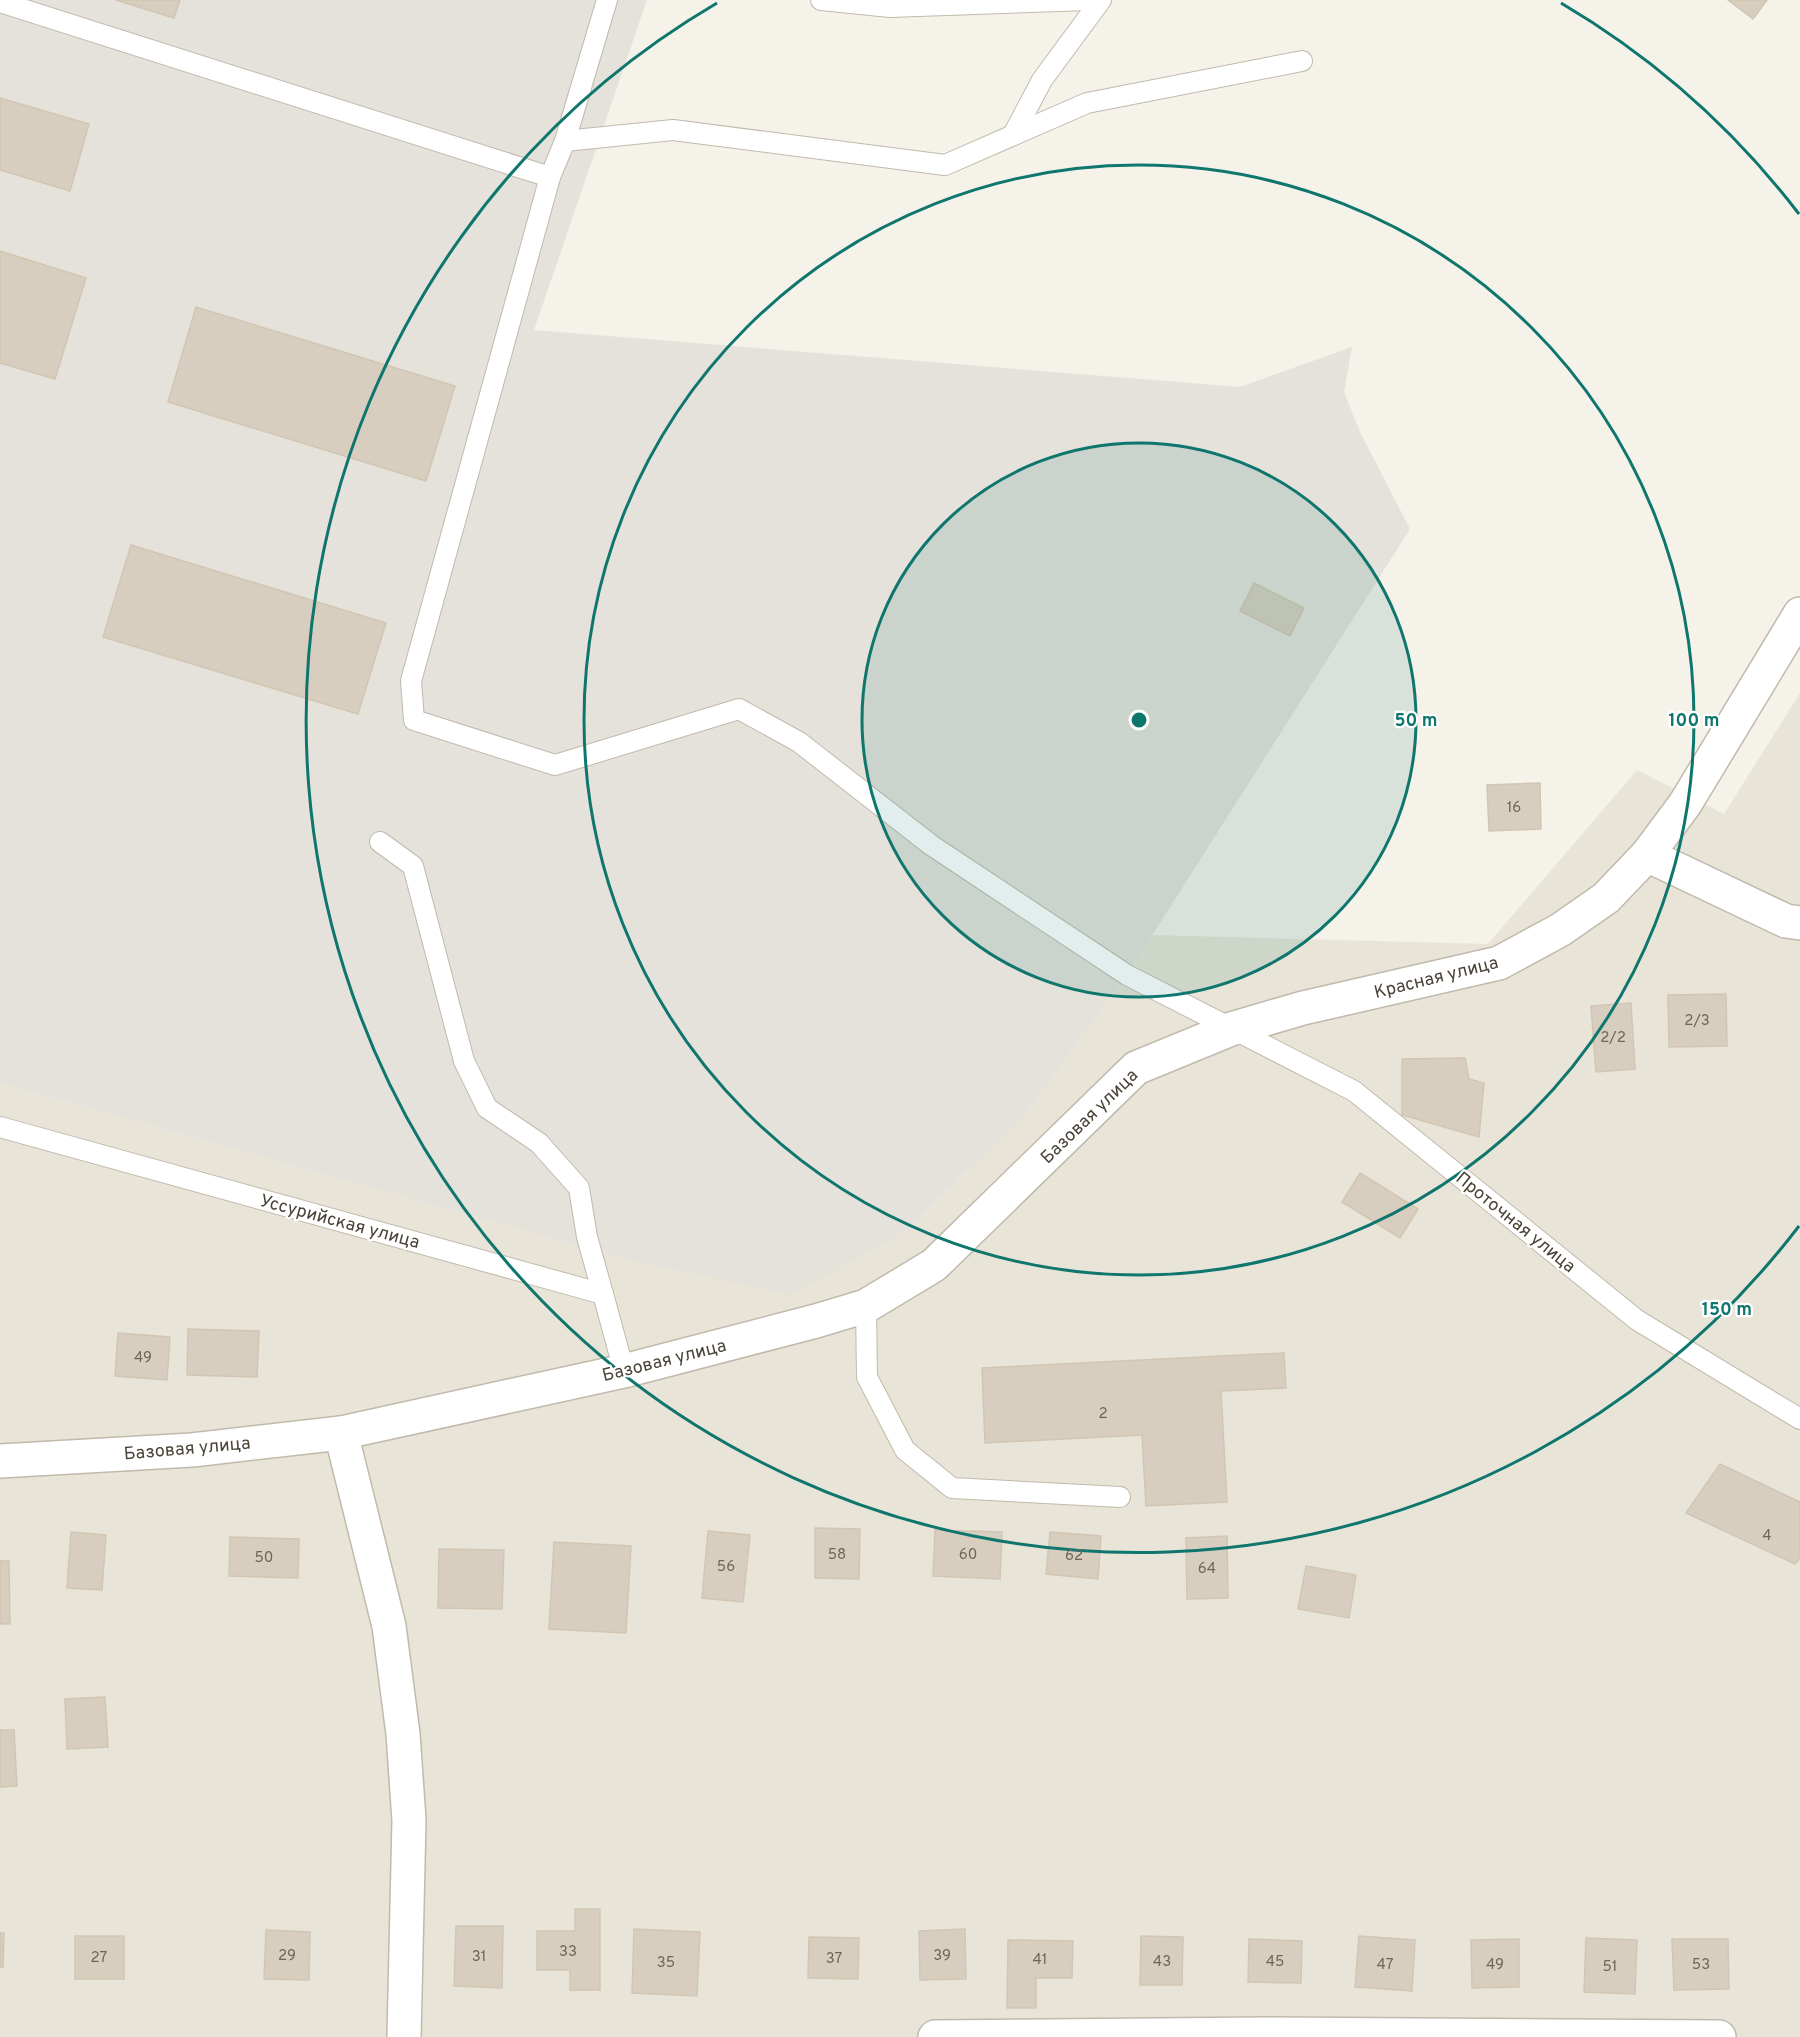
<svg xmlns="http://www.w3.org/2000/svg" width="1800" height="2037" font-family="Overpass,sans-serif">
<style>
.residential{fill:#e9e4d8}
.industrial{fill:#e5e1db}
.building{fill:#d7cebf;stroke:#d2c6b2;stroke-width:1.5}
.lines{fill:none;stroke-linecap:round;stroke-linejoin:round}
.service-casing{stroke:#c1baac;stroke-width:22}
.minor-casing{stroke:#c1baac;stroke-width:36}
.service{stroke:#fff;stroke-width:20}
.minor{stroke:#fff;stroke-width:33}
.ring{fill:none;stroke:#0f766e;stroke-width:3}
.labels{text-anchor:middle;stroke-width:4.5;stroke-linejoin:round;paint-order:stroke}
.number-label{font-size:15px;fill:#6d6659}
.street-label{font-size:18px;fill:#4a4337;stroke:#fff}
.centre{fill:#0f766e;stroke:#fff;stroke-width:3}
.ring-label{font-size:18px;text-anchor:middle;font-weight:bold;fill:#0f766e;stroke:#fff;stroke-width:4.5;stroke-linejoin:round;paint-order:stroke}
</style>
<rect width="100%" height="100%" fill="#f5f2ea"/>
<path class="residential" d="M1800,693V2037H0V1083L617,1257L902,1234L1024,1116L1127,975L1152,935L1488,944L1637,770L1724,814Z"/>
<path class="industrial" d="M0,0H647L534,330L1240,387L1352,347L1344,392L1360,432L1410,529L1127,975L1024,1116L902,1234L791,1295L617,1257L0,1083Z"/>
<g class="building">
<path d="M116,0H180L174,18Z"/>
<path d="M1728,0H1767L1753,19Z"/>
<path d="M0,98L89,124L70,191L0,170Z"/>
<path d="M0,251L86,278L55,379L0,363Z"/>
<path d="M196,307L455,386L426,481L168,402Z"/>
<path d="M131,545L386,623L358,714L103,637Z"/>
<path d="M1254,583L1304,608L1290,636L1240,611Z"/>
<path d="M1540,783L1541,829L1489,831L1487,785Z"/>
<path d="M1726,994L1727,1046L1669,1047L1668,995Z"/>
<path d="M1631,1003L1635,1069L1596,1072L1591,1006Z"/>
<path d="M1465,1058L1469,1079L1484,1083L1479,1137L1402,1115V1059Z"/>
<path d="M1360,1173L1418,1209L1400,1238L1342,1202Z"/>
<path d="M188,1329L259,1331L257,1377L187,1375Z"/>
<path d="M118,1333L170,1337L167,1380L115,1376Z"/>
<path d="M1284,1353L1286,1388L1221,1391L1227,1502L1146,1506L1142,1435L985,1443L982,1368Z"/>
<path d="M1720,1464L1800,1502V1558L1795,1564L1686,1513Z"/>
<path d="M815,1528L860,1529L859,1579L815,1578Z"/>
<path d="M935,1530L1002,1532L1000,1579L933,1576Z"/>
<path d="M708,1531L750,1535L743,1602L702,1598Z"/>
<path d="M71,1532L106,1535L102,1590L67,1588Z"/>
<path d="M1050,1532L1101,1536L1098,1579L1046,1574Z"/>
<path d="M1227,1536L1228,1598L1187,1599L1186,1538Z"/>
<path d="M230,1537L299,1539L298,1578L229,1576Z"/>
<path d="M554,1542L631,1546L626,1633L549,1629Z"/>
<path d="M439,1549L504,1550L502,1609L438,1608Z"/>
<path d="M0,1561H9L10,1624H0Z"/>
<path d="M1306,1566L1356,1575L1349,1618L1298,1609Z"/>
<path d="M105,1697L108,1747L67,1749L65,1699Z"/>
<path d="M0,1730H14L17,1786L0,1787Z"/>
<path d="M575,1909H600V1990H570V1970H537V1931H575Z"/>
<path d="M456,1926H503L502,1988L454,1986Z"/>
<path d="M634,1929L700,1932L697,1996L632,1993Z"/>
<path d="M965,1929L966,1979L920,1980L919,1931Z"/>
<path d="M266,1930L310,1932L309,1980L264,1979Z"/>
<path d="M0,1933H4L3,1967H0Z"/>
<rect x="75" y="1936" width="49" height="43"/>
<path d="M1141,1936L1183,1937L1182,1985H1140Z"/>
<path d="M1359,1936L1415,1940L1412,1991L1355,1987Z"/>
<path d="M809,1937L859,1938L858,1979L808,1978Z"/>
<path d="M1586,1938L1637,1940L1635,1994L1584,1992Z"/>
<path d="M1249,1939L1302,1941L1301,1983L1248,1982Z"/>
<path d="M1519,1939V1987L1472,1988L1471,1940Z"/>
<path d="M1672,1939H1728L1729,1989L1674,1990Z"/>
<path d="M1008,1940L1073,1941L1072,1978H1036V2008H1007Z"/>
</g>
<g class="lines">
<g class="service-casing">
<g id="service">
<path d="M821,0L890,7L1089,0"/>
<path d="M0,2L550,177L411,681L414,720L555,765L739,709L799,742L931,845L1127,975L1354,1091L1637,1320L1800,1419"/>
<path d="M1013,135L1042,80L1101,0"/>
<path d="M565,141L607,0"/>
<path d="M550,177L565,141L673,130L945,165L1087,103L1302,61"/>
<path d="M380,842L413,866L464,1061L487,1108L539,1143L579,1188L587,1237L603,1294"/>
<path d="M0,1127L603,1294L624,1371"/>
<path d="M866,1306L867,1377L905,1450L952,1488L1120,1497"/>
</g>
</g>
<g class="minor-casing">
<g id="minor">
<path d="M1647,855L1786,921L1800,923"/>
<path d="M341,1433L389,1626L403,1734L409,1820L404,2037"/>
<path d="M0,1461L192,1450L341,1433L624,1371L816,1321L866,1306L934,1265L1136,1068L1231,1029L1303,1008L1499,963L1560,930L1606,898L1647,855L1685,804L1800,614"/>
<path d="M935,2037L1267,2034L1719,2037"/>
</g>
</g>
<use href="#service" class="service"/>
<use href="#minor" class="minor"/>
</g>
<circle cx="1139" cy="720" r="277" fill="#0f766e" fill-opacity=".12"/>
<g class="ring">
<circle cx="1139" cy="720" r="277"/>
<circle cx="1139" cy="720" r="555"/>
<path d="M1799 1226A832 832 0 1 1 717 3M1561 3A832 832 0 0 1 1799 214"/>
</g>
<g class="labels">
<g class="number-label">
<text x="1514" y="812">16</text>
<text x="1697" y="1025">2/3</text>
<text x="1613" y="1042">2/2</text>
<text x="143" y="1362">49</text>
<text x="1103" y="1418">2</text>
<text x="1767" y="1540">4</text>
<text x="837" y="1559">58</text>
<text x="968" y="1559">60</text>
<text x="1074" y="1560">62</text>
<text x="264" y="1562">50</text>
<text x="726" y="1571">56</text>
<text x="1207" y="1573">64</text>
<text x="568" y="1956">33</text>
<text x="287" y="1960">29</text>
<text x="942" y="1960">39</text>
<text x="479" y="1961">31</text>
<text x="99" y="1962">27</text>
<text x="834" y="1963">37</text>
<text x="1040" y="1964">41</text>
<text x="1162" y="1966">43</text>
<text x="1275" y="1966">45</text>
<text x="666" y="1967">35</text>
<text x="1385" y="1969">47</text>
<text x="1495" y="1969">49</text>
<text x="1701" y="1969">53</text>
<text x="1610" y="1971">51</text>
</g>
<g class="street-label">
<text transform="translate(1436 977) rotate(-14)" y="6">Красная улица</text>
<text transform="translate(1089 1116) rotate(-44)" y="6">Базовая улица</text>
<text transform="translate(340 1221) rotate(15)" y="6">Уссурийская улица</text>
<text transform="translate(1516 1222) rotate(39)" y="6">Проточная улица</text>
<text transform="translate(664 1360) rotate(-14)" y="6">Базовая улица</text>
<text transform="translate(187 1448) rotate(-5)" y="6">Базовая улица</text>
</g>
</g>
<circle cx="1139" cy="720" r="9" class="centre"/>
<g class="ring-label">
<text x="1416" y="726">50 m</text>
<text x="1694" y="726">100 m</text>
<text x="1727" y="1315">150 m</text>
</g>
</svg>
